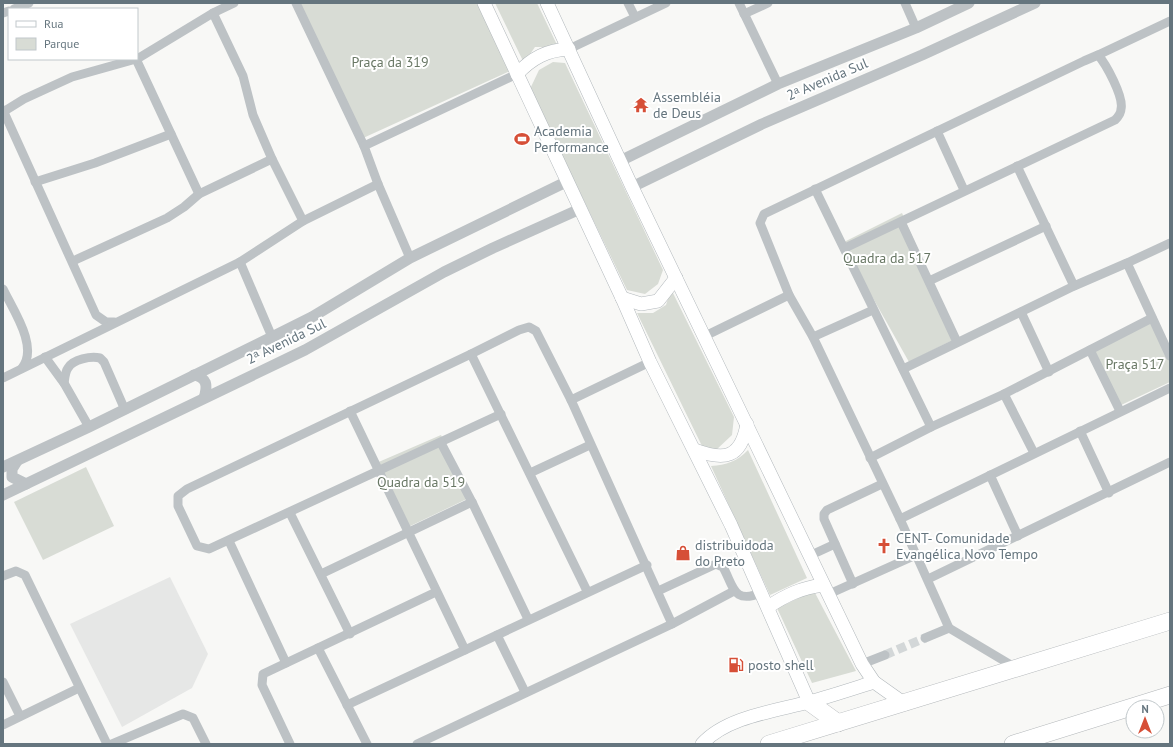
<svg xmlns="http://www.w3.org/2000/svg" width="1173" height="747" font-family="'PT Sans',sans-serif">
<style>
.built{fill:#e6e7e6}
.green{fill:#d8dcd5}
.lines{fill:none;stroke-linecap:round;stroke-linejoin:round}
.minor-tunnel{stroke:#d3d7d8;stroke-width:9;stroke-dasharray:9 4.5;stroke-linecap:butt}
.secondary-casing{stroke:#b2b8bc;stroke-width:14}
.motorway-casing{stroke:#b3b7ba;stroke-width:18}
.minor{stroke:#bdc2c5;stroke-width:9}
.tertiary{stroke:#bdc2c5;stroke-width:11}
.secondary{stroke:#fff;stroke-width:13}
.motorway{stroke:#fff;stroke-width:17}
.labels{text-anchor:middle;stroke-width:4;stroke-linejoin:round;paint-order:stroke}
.park-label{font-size:14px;fill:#687764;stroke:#fff}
.street-label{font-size:14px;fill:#65757e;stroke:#fff}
.poi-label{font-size:14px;fill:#65757e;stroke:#fff;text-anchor:start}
</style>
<rect width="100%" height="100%" fill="#f8f8f6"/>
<path class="built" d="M170,577L208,654L192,688L122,727L70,624Z"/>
<g class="green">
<path d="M297,3H478L510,71L361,139Z"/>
<path d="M495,3H537L558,47H535L524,63Z"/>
<path d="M553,62L565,63L663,270L658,284L645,294L627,290L530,89L539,70Z"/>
<path d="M902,213L957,338L909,362L842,243Z"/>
<path d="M671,289L734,417L732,435L715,451L702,446L637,313H653L666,305Z"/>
<path d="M1154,319L1170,352V382L1119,406L1092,351Z"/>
<path d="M441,435L471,497L404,529L374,464Z"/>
<path d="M748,450L807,578L770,595L711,466C726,465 738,461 748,450Z"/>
<path d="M86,467L114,526L43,560L14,502Z"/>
<path d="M814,591L856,671L812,683L777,608Z"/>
</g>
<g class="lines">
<path class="minor-tunnel" d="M885,655L925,638"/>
<g class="secondary-casing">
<g id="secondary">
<path d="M484,3L622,298L650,362L731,525L809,702"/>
<path d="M547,3L632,187L862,664L874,682L905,704"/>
<path d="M517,74C532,58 547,50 569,49"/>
<path d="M622,298L641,304L658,301L676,278"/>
<path d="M695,450C725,461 741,458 747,424"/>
<path d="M768,607C786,595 801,588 823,585"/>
<path d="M702,744C726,717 775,711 809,702C831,696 852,689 874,682"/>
</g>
</g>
<g class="motorway-casing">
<g id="motorway">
<path d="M809,702L838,723"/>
<path d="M769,744L1170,621"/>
<path d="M1013,744L1170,695"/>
</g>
</g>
<g class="minor">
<path d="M296,3L364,146L378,184L410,258"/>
<path d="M628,3L635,17"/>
<path d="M739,3L778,84"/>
<path d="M905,3L916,28"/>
<path d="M14,9L29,3"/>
<path d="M3,13L9,11"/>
<path d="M213,13L243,76L253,115L272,159L303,221"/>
<path d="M744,14L768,3"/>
<path d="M569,49L666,3"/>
<path d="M1098,55L1170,21"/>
<path d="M136,59L199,194"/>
<path d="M137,59L213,13L234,3"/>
<path d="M3,110L96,315L106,322H114"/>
<path d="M3,112L24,99L72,77L136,59"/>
<path d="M937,131L964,190"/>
<path d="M364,146L517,74"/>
<path d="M1017,166L1074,286"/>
<path d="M35,182L95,163L171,134"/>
<path d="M815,189L931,427"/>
<path d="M901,222L957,342"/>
<path d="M845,248L1115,120C1118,117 1121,114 1121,109C1124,97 1106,64 1098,55L1084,61L764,214L760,223L789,295L813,337L900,519L949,628L1016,668"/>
<path d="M73,261L167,218L184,207L199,194L272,159"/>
<path d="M240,262L272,337"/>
<path d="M1127,263L1170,356"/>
<path d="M929,281L1046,226"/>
<path d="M3,289C13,310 39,347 22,368"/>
<path d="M1021,312L1049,372"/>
<path d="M705,336L789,295"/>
<path d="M813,337L873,310"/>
<path d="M1090,350L1120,411"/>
<path d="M471,354L587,591"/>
<path d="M45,357L64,383L89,427"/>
<path d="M903,369L1074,286L1127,263L1170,243"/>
<path d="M3,378L240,262L303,221L378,184"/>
<path d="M64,383C65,378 65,372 68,368C73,359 91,356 100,358L104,362L125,410"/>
<path d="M1004,394L1034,453"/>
<path d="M571,400L650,362"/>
<path d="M350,411L465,650"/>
<path d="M501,414L209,549L197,546L178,506V496L187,489L471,354L519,330L529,327L536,331L571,400L672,624"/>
<path d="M1080,431L1109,493"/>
<path d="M441,443L472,502L528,619"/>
<path d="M870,458L931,427L1004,394L1152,318"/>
<path d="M530,473L590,445"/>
<path d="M990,475L1018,536"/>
<path d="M290,513L350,634"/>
<path d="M900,519L1170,388"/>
<path d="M229,541L286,663"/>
<path d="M809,556L835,544"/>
<path d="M321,574L472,502"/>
<path d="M3,576L16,571L25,575L107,744"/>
<path d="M928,579L1170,462"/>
<path d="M853,584L824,519V514L827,510L882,484"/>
<path d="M658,591L716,564L723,567C734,587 733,604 761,593"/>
<path d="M829,594L916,555"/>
<path d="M497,635L525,692"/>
<path d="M925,638L949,628"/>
<path d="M318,648L367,744"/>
<path d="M862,664L885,655"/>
<path d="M3,682L20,716"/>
<path d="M347,705L647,565"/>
<path d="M3,725L79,688"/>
<path d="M112,744L183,714L193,718L206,744"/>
<path d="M290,744L262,685L263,674L436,592"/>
<path d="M417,744L672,624L734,591"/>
</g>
<g class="tertiary">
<path d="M620,161L778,84L916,28L969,3"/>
<path d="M632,187L762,124L922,55L1035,3"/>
<path d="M194,375C207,378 208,385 204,398"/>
<path d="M17,461L12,469V477L26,484"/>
<path d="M3,467L89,427L272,337L312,317L410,258L568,181"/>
<path d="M3,495L305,350L444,272L493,248L580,209"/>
</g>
<use href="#secondary" class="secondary"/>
<use href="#motorway" class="motorway"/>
</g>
<defs>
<g id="temple-bare" transform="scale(1.2)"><path d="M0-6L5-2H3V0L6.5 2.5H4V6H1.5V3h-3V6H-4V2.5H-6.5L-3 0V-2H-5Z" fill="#d64f37" stroke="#fff" stroke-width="2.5" paint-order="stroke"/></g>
<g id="stadium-bare" transform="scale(1.2)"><path d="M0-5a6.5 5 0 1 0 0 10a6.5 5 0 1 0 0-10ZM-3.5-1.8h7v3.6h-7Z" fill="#d64f37" stroke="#fff" stroke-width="2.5" paint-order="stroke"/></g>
<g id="church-bare" transform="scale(1.2)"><path d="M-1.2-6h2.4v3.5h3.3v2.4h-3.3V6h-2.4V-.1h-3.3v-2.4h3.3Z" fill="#d64f37" stroke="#fff" stroke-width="2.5" paint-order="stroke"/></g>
<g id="shop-bare" transform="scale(1.2)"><path d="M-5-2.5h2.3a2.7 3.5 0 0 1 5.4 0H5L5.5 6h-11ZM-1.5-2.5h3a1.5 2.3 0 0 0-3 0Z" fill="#d64f37" stroke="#fff" stroke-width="2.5" paint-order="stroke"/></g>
<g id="fuel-bare" transform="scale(1.2)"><path d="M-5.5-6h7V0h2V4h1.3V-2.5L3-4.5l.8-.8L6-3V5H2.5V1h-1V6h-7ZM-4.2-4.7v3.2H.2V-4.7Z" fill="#d64f37" stroke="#fff" stroke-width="2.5" paint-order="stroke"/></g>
</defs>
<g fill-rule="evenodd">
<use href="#temple-bare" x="641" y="105"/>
<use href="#stadium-bare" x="522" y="139"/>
<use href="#church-bare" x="884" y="546"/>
<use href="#shop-bare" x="683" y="553"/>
<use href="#fuel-bare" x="736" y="665"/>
</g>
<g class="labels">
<g class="park-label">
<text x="390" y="67">Praça da 319</text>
<text x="887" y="263">Quadra da 517</text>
<text x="1135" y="369">Praça 517</text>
<text x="421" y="487">Quadra da 519</text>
</g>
<g class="street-label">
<text transform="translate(827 79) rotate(-23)" y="5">2ᵃ Avenida Sul</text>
<text transform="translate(286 341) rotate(-26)" y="5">2ᵃ Avenida Sul</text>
</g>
<g class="poi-label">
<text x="653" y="102">Assembléia<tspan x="653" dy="16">de Deus</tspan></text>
<text x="534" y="136">Academia<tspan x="534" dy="16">Performance</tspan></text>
<text x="896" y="543">CENT- Comunidade<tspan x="896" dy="16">Evangélica Novo Tempo</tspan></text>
<text x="695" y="550">distribuidoda<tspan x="695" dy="16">do Preto</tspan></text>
<text x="748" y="670">posto shell</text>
</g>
</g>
<rect width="1173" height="747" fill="none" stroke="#65757e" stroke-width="8"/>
<rect x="8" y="8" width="130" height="52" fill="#ffffff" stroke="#c1c8cb"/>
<rect x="16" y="21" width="20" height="6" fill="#ffffff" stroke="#c1c8cb"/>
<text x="44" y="28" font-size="12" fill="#65757e">Rua</text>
<rect x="16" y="38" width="20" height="12" fill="#d8dcd5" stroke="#c1c8cb"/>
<text x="44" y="48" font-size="12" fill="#65757e">Parque</text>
<g transform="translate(1145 719)"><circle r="19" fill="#ffffff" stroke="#c1c8cb"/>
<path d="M0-3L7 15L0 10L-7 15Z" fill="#d64f37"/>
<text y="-6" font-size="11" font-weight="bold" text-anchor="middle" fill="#65757e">N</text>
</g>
</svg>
